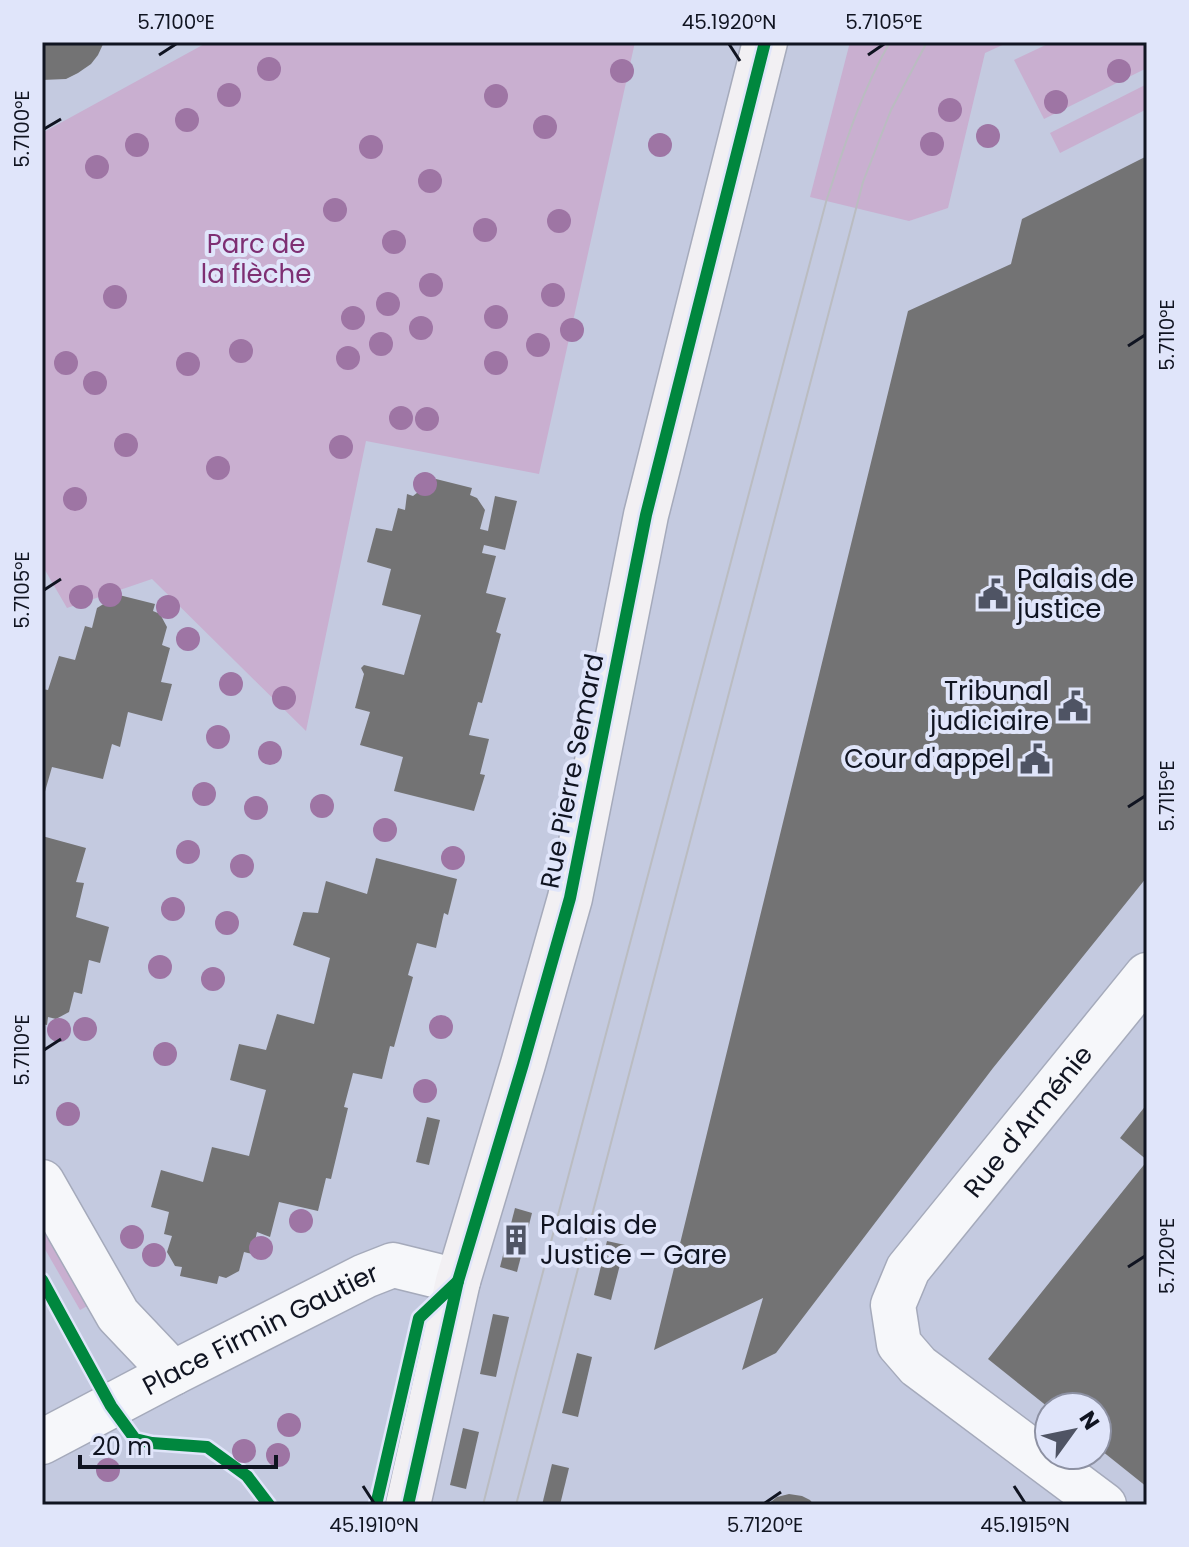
<svg xmlns="http://www.w3.org/2000/svg" width="1189" height="1547" font-family="Poppins,sans-serif">
<style>
.green{fill:#c9afd0}
.building{fill:#737374}
.lines{fill:none;stroke-linecap:round;stroke-linejoin:round}
.street-casing{stroke:#a5aabb;stroke-width:47}
.secondary-casing{stroke:#a5aabb;stroke-width:47}
.street{stroke:#f6f7fa;stroke-width:44}
.secondary{stroke:#f2f0f3;stroke-width:44}
.tram{stroke:#babcc1;stroke-width:2}
.cycleway-casing{stroke:#e0e5fa;stroke-width:17}
.cycleway{stroke:#00873e;stroke-width:12}
.tree{fill:#9e75a4}
.ticks{fill:none;stroke:#101421;stroke-width:3}
.labels{text-anchor:middle;stroke-width:8;stroke-linejoin:round;paint-order:stroke}
.park-label{font-size:26px;fill:#7e2f73;stroke:#e0e5fa}
.poi-label{font-size:26px;fill:#101421;stroke:#e0e5fa;text-anchor:start}
.street-label{font-size:26px;fill:#101421;stroke:#e0e5fa}
.neatline{fill:none;stroke:#101421;stroke-width:3}
.ticks-label{font-size:20px;text-anchor:middle;fill:#101421}
</style>
<rect width="100%" height="100%" fill="#c4cae0"/>
<g class="green">
<path d="M208,42H635L539,474L366,441L306,731L152,579L67,608L42,565V133Z"/>
<path d="M850,42H1009L985,53L948,208L909,221L810,197Z"/>
<path d="M1052,42H1147V68L1044,119L1014,60Z"/>
<path d="M1147,84V109L1060,153L1050,133Z"/>
<path d="M42,1217L91,1304L80,1310L42,1244Z"/>
</g>
<g class="building">
<path d="M42,42H104L98,55L91,64L78,73L66,79L42,80Z"/>
<path d="M1147,156V877L993,1068L776,1353L742,1370L763,1298L654,1350L908,311L1011,264L1022,219Z"/>
<path d="M436,479L472,488L470,495L477,498L485,510L480,529L488,531L495,496L517,501L505,550L484,545L482,553L496,556L486,593L506,598L496,632L501,634L482,703L478,702L469,735L489,739L480,774L485,775L474,811L394,791L403,757L360,745L370,712L355,708L364,674L361,668L364,665L404,675L421,615L382,605L391,569L367,562L376,528L392,531L398,508L405,510L407,494L413,496L426,486L434,488Z"/>
<path d="M119,595L155,604L153,611L160,614L167,627L162,645L170,648L161,682L172,684L162,721L128,712L120,747L112,744L103,779L52,767L42,802V689L48,690L59,656L75,660L85,626L92,628L97,608L110,600L117,603Z"/>
<path d="M42,836L86,848L76,882L84,883L76,917L109,927L100,963L89,960L82,994L74,992L69,1012L56,1019L48,1017L47,1025L42,1024Z"/>
<path d="M376,858L457,879L448,915L444,913L436,948L417,943L408,975L413,977L394,1047L390,1046L382,1079L353,1073L344,1107L348,1108L331,1179L326,1178L318,1211L279,1202L270,1237L257,1232L252,1254L244,1252L239,1271L226,1278L219,1276L217,1284L180,1276L182,1267L175,1266L167,1252L172,1236L164,1234L169,1212L151,1207L161,1170L203,1182L212,1147L249,1156L266,1090L230,1080L239,1044L266,1050L277,1014L314,1024L330,958L293,945L303,912L318,913L326,881L367,894Z"/>
<path d="M1147,1104V1160L1120,1138Z"/>
<path d="M427,1117L440,1120L429,1165L416,1162Z"/>
<path d="M1147,1161V1487L1097,1447V1407H1048L988,1359Z"/>
<path d="M515,1208L532,1213L517,1272L500,1267Z"/>
<path d="M607,1241L625,1245L611,1300L594,1295Z"/>
<path d="M493,1314L509,1317L496,1377L480,1374Z"/>
<path d="M577,1353L592,1357L578,1417L562,1413Z"/>
<path d="M463,1428L479,1432L466,1489L450,1485Z"/>
<path d="M552,1464L569,1468L560,1505H542Z"/>
<path d="M789,1494L802,1496L810,1500L814,1505H767L777,1497Z"/>
</g>
<g class="lines">
<g class="street-casing">
<g id="street">
<path d="M42,1182L118,1315L173,1373"/>
<path id="s1" d="M42,1442L173,1373L365,1276L393,1265L458,1281"/>
<path id="s2" d="M1104,1505L918,1366L899,1344L893,1305L908,1269L1147,975"/>
</g>
</g>
<g class="secondary-casing">
<path id="secondary" d="M408,1505L458,1281L523,1064L570,898L646,515L765,42"/>
</g>
<use href="#street" class="street"/>
<use href="#secondary" class="secondary"/>
<g class="tram">
<path d="M483,1505L516,1374L826,202C844,147 861,92 890,42"/>
<path d="M516,1505L863,182L891,110L927,42"/>
</g>
<g class="cycleway-casing">
<g id="cycleway">
<path d="M42,1280L111,1406L135,1439L152,1443L207,1447L247,1476L269,1505"/>
<path d="M376,1505L419,1318L458,1281"/>
<path d="M408,1505L458,1281L523,1064L570,898L646,515L765,42"/>
</g>
</g>
<use href="#cycleway" class="cycleway"/>
</g>
<g class="tree">
<circle cx="269" cy="69" r="12"/>
<circle cx="622" cy="71" r="12"/>
<circle cx="1119" cy="71" r="12"/>
<circle cx="229" cy="95" r="12"/>
<circle cx="496" cy="96" r="12"/>
<circle cx="1056" cy="102" r="12"/>
<circle cx="950" cy="110" r="12"/>
<circle cx="187" cy="120" r="12"/>
<circle cx="545" cy="127" r="12"/>
<circle cx="988" cy="136" r="12"/>
<circle cx="932" cy="144" r="12"/>
<circle cx="137" cy="145" r="12"/>
<circle cx="660" cy="145" r="12"/>
<circle cx="371" cy="147" r="12"/>
<circle cx="97" cy="167" r="12"/>
<circle cx="430" cy="181" r="12"/>
<circle cx="335" cy="210" r="12"/>
<circle cx="559" cy="221" r="12"/>
<circle cx="485" cy="230" r="12"/>
<circle cx="394" cy="242" r="12"/>
<circle cx="431" cy="285" r="12"/>
<circle cx="553" cy="295" r="12"/>
<circle cx="115" cy="297" r="12"/>
<circle cx="388" cy="304" r="12"/>
<circle cx="496" cy="317" r="12"/>
<circle cx="353" cy="318" r="12"/>
<circle cx="421" cy="328" r="12"/>
<circle cx="572" cy="330" r="12"/>
<circle cx="381" cy="344" r="12"/>
<circle cx="538" cy="345" r="12"/>
<circle cx="241" cy="351" r="12"/>
<circle cx="348" cy="358" r="12"/>
<circle cx="66" cy="363" r="12"/>
<circle cx="496" cy="363" r="12"/>
<circle cx="188" cy="364" r="12"/>
<circle cx="95" cy="383" r="12"/>
<circle cx="401" cy="418" r="12"/>
<circle cx="427" cy="419" r="12"/>
<circle cx="126" cy="445" r="12"/>
<circle cx="341" cy="447" r="12"/>
<circle cx="218" cy="468" r="12"/>
<circle cx="425" cy="484" r="12"/>
<circle cx="75" cy="499" r="12"/>
<circle cx="110" cy="595" r="12"/>
<circle cx="81" cy="597" r="12"/>
<circle cx="168" cy="607" r="12"/>
<circle cx="188" cy="639" r="12"/>
<circle cx="231" cy="684" r="12"/>
<circle cx="284" cy="698" r="12"/>
<circle cx="218" cy="737" r="12"/>
<circle cx="270" cy="753" r="12"/>
<circle cx="204" cy="794" r="12"/>
<circle cx="322" cy="806" r="12"/>
<circle cx="256" cy="808" r="12"/>
<circle cx="385" cy="830" r="12"/>
<circle cx="188" cy="852" r="12"/>
<circle cx="453" cy="858" r="12"/>
<circle cx="242" cy="866" r="12"/>
<circle cx="173" cy="909" r="12"/>
<circle cx="227" cy="923" r="12"/>
<circle cx="160" cy="967" r="12"/>
<circle cx="213" cy="979" r="12"/>
<circle cx="441" cy="1027" r="12"/>
<circle cx="85" cy="1029" r="12"/>
<circle cx="59" cy="1030" r="12"/>
<circle cx="165" cy="1054" r="12"/>
<circle cx="425" cy="1091" r="12"/>
<circle cx="68" cy="1114" r="12"/>
<circle cx="301" cy="1221" r="12"/>
<circle cx="132" cy="1237" r="12"/>
<circle cx="261" cy="1248" r="12"/>
<circle cx="154" cy="1255" r="12"/>
<circle cx="289" cy="1425" r="12"/>
<circle cx="244" cy="1451" r="12"/>
<circle cx="278" cy="1455" r="12"/>
<circle cx="108" cy="1470" r="12"/>
</g>
<path class="ticks" d="M729,44L740,61M159,55L176,44M868,55L884,44M44,129L61,119M1128,346L1145,335M44,590L61,579M1128,807L1145,796M44,1050L61,1039M1128,1267L1145,1256M363,1486L374,1503M1014,1486L1025,1503M765,1503L781,1492"/>
<defs>
<g id="civic-bare" transform="scale(2.4)"><path d="M-.6-6.5H3V-4.5H.6V-3L4-1V1h2V6H-6V1h2V-1L-.6-3ZM-1.2 2.5V6h2.4V2.5Z" fill="#4f5464" stroke="#e0e5fa" stroke-width="2.5" paint-order="stroke"/></g>
<g id="building-bare" transform="scale(2.4)"><path d="M-4-6H4V6H1V3H-1V6H-4ZM-2.5-4.3h1.7v1.8h-1.7ZM.8-4.3h1.7v1.8H.8ZM-2.5-1h1.7V.8h-1.7ZM.8-1h1.7V.8H.8Z" fill="#4f5464" stroke="#e0e5fa" stroke-width="2.5" paint-order="stroke"/></g>
</defs>
<g fill-rule="evenodd">
<use href="#civic-bare" x="993" y="594"/>
<use href="#civic-bare" x="1073" y="706"/>
<use href="#civic-bare" x="1035" y="759"/>
<use href="#building-bare" x="516" y="1240"/>
</g>
<g class="labels">
<g class="park-label">
<text x="256" y="253">Parc de<tspan x="256" dy="30">la flèche</tspan></text>
</g>
<g class="poi-label">
<text x="1017" y="588">Palais de<tspan x="1017" dy="30">justice</tspan></text>
<text x="1049" y="700" text-anchor="end">Tribunal<tspan x="1049" dy="30">judiciaire</tspan></text>
<text x="1011" y="768" text-anchor="end">Cour d'appel</text>
<text x="540" y="1234">Palais de<tspan x="540" dy="30">Justice – Gare</tspan></text>
</g>
<g class="street-label">
<text transform="translate(572 771) rotate(-79)" y="9">Rue Pierre Semard</text>
<text dy="9" stroke="none"><textPath href="#s2" startOffset="530">Rue d'Arménie</textPath></text>
<text dy="9" stroke="none"><textPath href="#s1" startOffset="246">Place Firmin Gautier</textPath></text>
</g>
</g>
<rect width="1189" height="1547" fill="none" stroke="#e0e5fa" stroke-width="88"/>
<g transform="translate(1073 1431) rotate(57)"><circle r="38" fill="#e0e5fa" stroke="#8d91a3" stroke-width="2"/>
<path d="M0-6L14 30L0 20L-14 30Z" fill="#4f5464"/>
<text y="-12" font-size="22" font-weight="bold" text-anchor="middle" fill="#101421">N</text>
</g>
<path d="M80 1455v12h196v-12" fill="none" stroke="#101421" stroke-width="4"/>
<text x="92" y="1455" font-size="24" fill="#101421" stroke="#e0e5fa" stroke-width="6" paint-order="stroke">20 m</text>
<rect x="44" y="44" width="1101" height="1459" class="neatline"/>
<g class="ticks-label">
<text x="176" y="29">5.7100°E</text>
<text x="729" y="29">45.1920°N</text>
<text x="884" y="29">5.7105°E</text>
<text transform="translate(22 129) rotate(-90)" y="7">5.7100°E</text>
<text transform="translate(1167 335) rotate(-90)" y="7">5.7110°E</text>
<text transform="translate(22 590) rotate(-90)" y="7">5.7105°E</text>
<text transform="translate(1167 796) rotate(-90)" y="7">5.7115°E</text>
<text transform="translate(22 1050) rotate(-90)" y="7">5.7110°E</text>
<text transform="translate(1167 1256) rotate(-90)" y="7">5.7120°E</text>
<text x="374" y="1532">45.1910°N</text>
<text x="765" y="1532">5.7120°E</text>
<text x="1025" y="1532">45.1915°N</text>
</g>
</svg>
